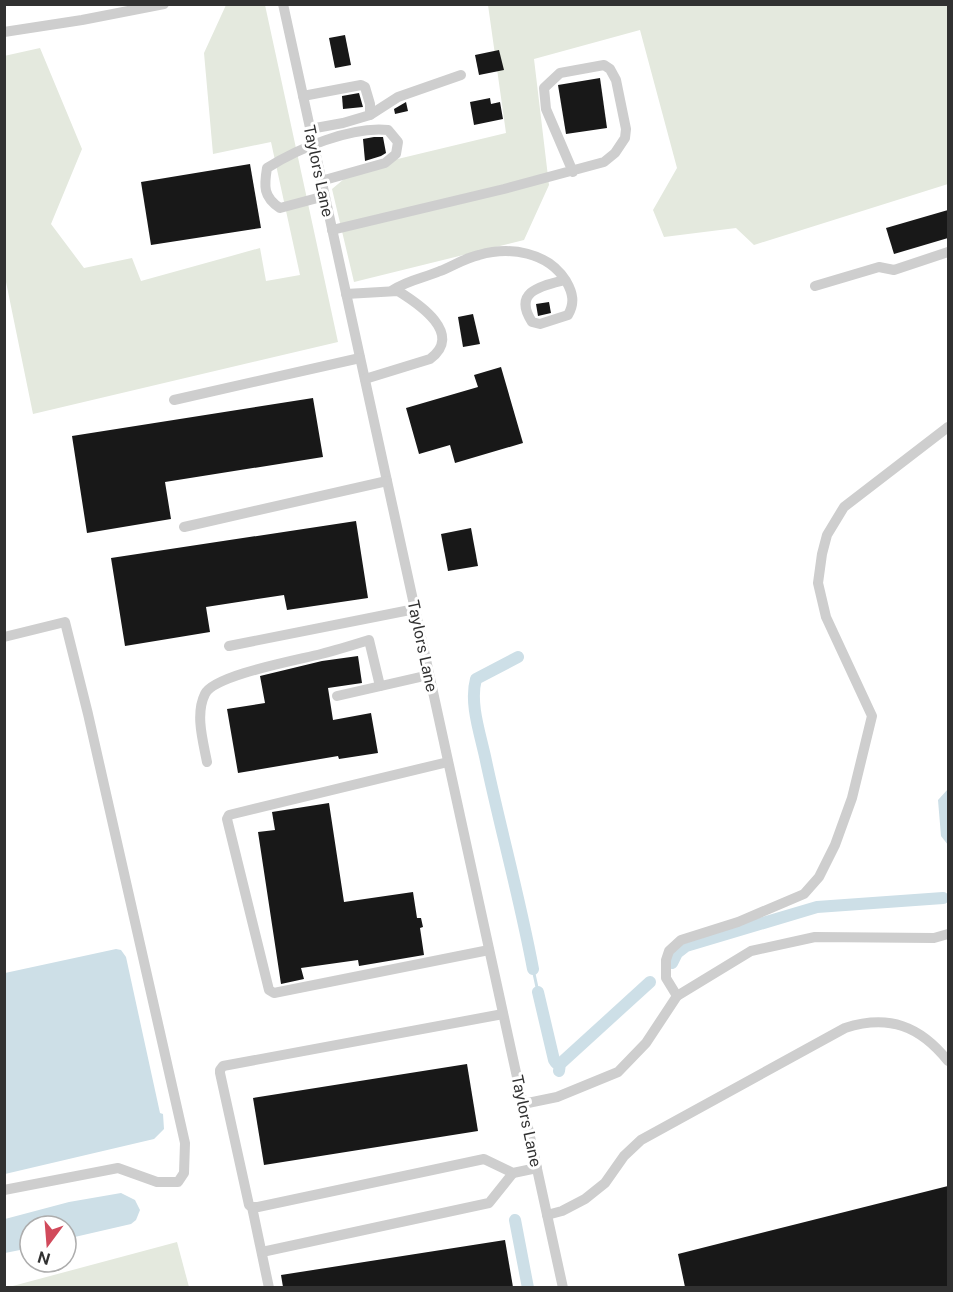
<svg xmlns="http://www.w3.org/2000/svg" width="953" height="1292" font-family="'Public Sans',sans-serif">
<style>
.green{fill:#e4e9de}
.water{fill:#cddfe7}
.lines{fill:none;stroke-linecap:round;stroke-linejoin:round}
.stream{stroke:#cddfe7;stroke-width:3}
.canal{stroke:#cddfe7;stroke-width:12}
.building{fill:#181818}
.minor{stroke:#cecece;stroke-width:10}
.labels{text-anchor:middle;stroke-width:6;stroke-linejoin:round;paint-order:stroke}
.street-label{font-size:16px;fill:#313131;stroke:#fff}
</style>
<rect width="100%" height="100%" fill="#fff"/>
<g class="green">
<path d="M226,5H265L338,342L33,414L5,277L4,56L40,48L82,149L51,224L84,268L132,258L141,281L260,248L266,281L300,275L271,142L213,154L204,53Z"/>
<path d="M488,5H948V184L754,245L736,228L664,237L653,210L677,168L640,30L534,59L549,185L524,240L354,282L332,189L356,169L506,133Z"/>
<path d="M177,1242L189,1287H9Z"/>
</g>
<g class="water">
<path d="M948,789V845L941,836L938,800Z"/>
<path d="M116,949L121,950L126,957L160,1113L163,1114L164,1129L154,1139L5,1174V973Z"/>
<path d="M121,1193L135,1200L140,1210L136,1220L131,1224L66,1239V1226H30V1248L5,1253V1219L69,1202Z"/>
</g>
<g class="lines">
<g class="stream">
<path d="M943,898H948"/>
<path d="M533,969L538,992"/>
</g>
<g class="canal">
<path d="M518,657L476,679C469,704 481,736 486,761C501,831 520,899 533,969"/>
<path d="M672,963L677,953L686,946L817,907L943,898"/>
<path d="M538,992L554,1060L556,1063L560,1064"/>
<path d="M559,1071L560,1064L650,982"/>
<path d="M515,1220L528,1288"/>
</g>
</g>
<g class="building">
<path d="M345,35L351,65L335,68L329,38Z"/>
<path d="M499,50L504,70L479,75L475,55Z"/>
<path d="M600,78L607,128L566,134L558,85Z"/>
<path d="M359,93L363,107L343,109L342,96Z"/>
<path d="M490,98L491,104L500,102L503,119L474,125L470,102Z"/>
<path d="M406,102L408,111L395,114L394,109Z"/>
<path d="M374,137H383L386,153L381,156L365,161L363,139Z"/>
<path d="M250,164L261,228L151,245L141,182Z"/>
<path d="M948,210V238L894,254L886,228Z"/>
<path d="M549,302L551,313L538,316L536,304Z"/>
<path d="M473,314L480,344L463,347L458,317Z"/>
<path d="M501,367L523,443L455,463L450,445L419,454L406,408L478,387L474,375Z"/>
<path d="M313,398L323,457L165,482L171,519L87,533L72,436Z"/>
<path d="M356,521L368,598L287,610L284,595L206,607L210,632L125,646L111,558Z"/>
<path d="M471,528L478,566L448,571L441,534Z"/>
<path d="M358,656L362,683L328,688L333,720L371,713L378,753L339,759L338,756L238,773L227,709L265,703L260,676L322,661Z"/>
<path d="M329,803L344,902L413,892L417,918H421L423,927L420,928L424,955L359,966L358,960L301,968L304,979L281,984L258,832L275,830L272,812Z"/>
<path d="M467,1064L478,1131L264,1165L253,1098Z"/>
<path d="M948,1186V1287H685L678,1254Z"/>
<path d="M505,1240L513,1287H283L281,1275Z"/>
</g>
<g class="lines">
<g class="minor">
<path d="M283,4L563,1288"/>
<path d="M4,32L82,20L164,4"/>
<path d="M303,96L361,85L365,87L370,104V115"/>
<path d="M310,129L343,123L370,115L398,97L461,75"/>
<path d="M321,181L385,163L396,154L398,142L388,130C351,126 297,149 267,168C264,186 263,197 280,208L325,196"/>
<path d="M332,230L504,189L604,162L615,153L625,138L626,129L616,80L610,69L604,65L560,73L544,88L546,109L573,172"/>
<path d="M815,286L879,267L894,270L948,252"/>
<path d="M393,290C408,280 424,278 440,271C453,266 465,258 479,255C510,246 548,252 566,281C573,293 575,303 568,315L540,324L532,322C512,291 542,286 565,280"/>
<path d="M346,294L398,291C419,304 464,334 430,359L365,379"/>
<path d="M174,400L360,358"/>
<path d="M184,527L387,481"/>
<path d="M4,637L65,622L88,714L185,1143L184,1173L178,1182H157L118,1168L4,1190"/>
<path d="M229,646L415,609"/>
<path d="M337,696L429,675"/>
<path d="M207,762C203,741 195,714 205,694C214,675 298,660 321,654C337,650 353,645 369,640L380,686"/>
<path d="M448,762L229,815L227,819L269,990L274,993L489,950"/>
<path d="M677,996L666,978V960L669,951L681,940L738,922L804,894L819,877L835,845L852,798L872,716L826,617L818,583L822,554L827,535L844,507L948,427"/>
<path d="M503,1014L223,1066L220,1070V1073L249,1205L252,1207H258L484,1159L513,1173L537,1168"/>
<path d="M523,1104L557,1097L618,1072L646,1043L677,996L751,951L815,937L934,938L948,934"/>
<path d="M252,1207L269,1288"/>
<path d="M547,1215L562,1211L585,1199L605,1183L624,1156L641,1140L845,1028C889,1014 920,1026 948,1061"/>
<path d="M262,1252L489,1203L513,1173"/>
</g>
</g>
<g class="labels">
<g class="street-label">
<text transform="translate(319 171) rotate(78)" y="6">Taylors Lane</text>
<text transform="translate(423 646) rotate(78)" y="6">Taylors Lane</text>
<text transform="translate(527 1121) rotate(78)" y="6">Taylors Lane</text>
</g>
</g>
<rect width="953" height="1292" fill="none" stroke="#313131" stroke-width="12"/>
<g transform="translate(48 1244) rotate(196)"><circle r="28" fill="#ffffff" stroke="#adadad" stroke-width="1.5"/>
<path d="M0-4.5L10 22L0 15L-10 22Z" fill="#d14a5b"/>
<text y="-9" font-size="16" font-weight="bold" text-anchor="middle" fill="#313131">N</text>
</g>
</svg>
